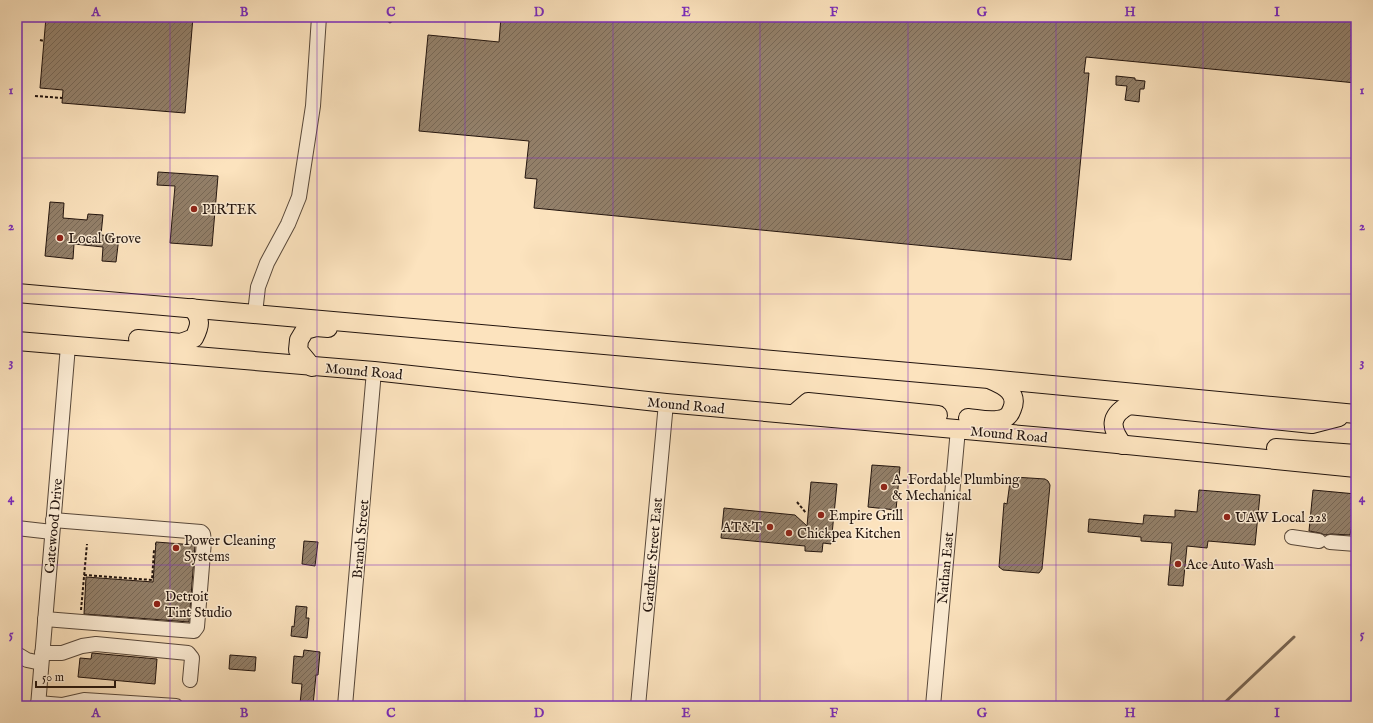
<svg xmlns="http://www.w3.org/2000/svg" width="1373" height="723" font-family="'IM FELL English',serif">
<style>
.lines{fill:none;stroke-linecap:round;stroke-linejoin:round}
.stream{stroke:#786654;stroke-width:3}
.building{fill:url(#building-hatch);stroke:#22140e}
.minor-casing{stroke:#58483a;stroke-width:16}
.major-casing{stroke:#22140e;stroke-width:20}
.path{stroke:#22140e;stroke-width:2;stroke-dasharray:3 2;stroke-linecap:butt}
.minor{stroke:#fdedd5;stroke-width:14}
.major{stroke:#fce3be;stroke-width:18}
.rail-casing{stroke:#22140e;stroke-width:4.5}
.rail{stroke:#fdedd5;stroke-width:3;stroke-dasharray:9;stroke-linecap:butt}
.grid{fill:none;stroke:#7b2cbf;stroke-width:1;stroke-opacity:0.55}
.poi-dot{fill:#8f2418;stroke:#fdedd5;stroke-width:1.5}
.labels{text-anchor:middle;stroke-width:3;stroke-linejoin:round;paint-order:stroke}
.poi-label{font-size:14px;fill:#22140e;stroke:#fdedd5;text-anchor:start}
.street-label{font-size:14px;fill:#22140e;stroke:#fdedd5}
.neatline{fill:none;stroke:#7b2cbf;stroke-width:1.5}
.grid-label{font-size:13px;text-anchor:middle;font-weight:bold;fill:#7b2cbf}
</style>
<defs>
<pattern id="building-hatch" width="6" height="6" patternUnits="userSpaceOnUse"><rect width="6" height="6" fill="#93806a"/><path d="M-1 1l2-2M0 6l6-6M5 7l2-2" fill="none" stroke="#786856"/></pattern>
</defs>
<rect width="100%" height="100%" fill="#fce3be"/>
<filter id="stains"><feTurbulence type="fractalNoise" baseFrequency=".005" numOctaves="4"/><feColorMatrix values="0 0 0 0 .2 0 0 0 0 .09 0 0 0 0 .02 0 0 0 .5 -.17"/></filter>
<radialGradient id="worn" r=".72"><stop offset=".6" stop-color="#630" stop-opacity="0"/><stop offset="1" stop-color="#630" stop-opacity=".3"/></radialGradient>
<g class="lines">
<path class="stream" d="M1221,706L1294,637"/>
</g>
<g class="building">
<path d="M46,17H193L185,113L62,103L63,90L40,88Z"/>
<path d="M501,17H1356V83L1086,57L1084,73H1089L1071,260L534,208L537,179L525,178L529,141L419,131L428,35L499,42Z"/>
<path d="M1116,76L1135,78V80L1145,81L1144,89H1140L1139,102L1125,100L1127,86L1116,85Z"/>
<path d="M158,172L218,176L212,246L170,243L175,186L157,185Z"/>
<path d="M50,202L64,203L63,218L87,220L88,214L103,215L101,235L119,237L116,262L102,261L103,247L74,244L73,259L45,256Z"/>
<path d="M872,465L900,467L896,510L868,507Z"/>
<path d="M1014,477L1045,479L1048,481L1050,485L1042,569L1039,573L1003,570L999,567L1004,503L1007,504L1010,482L1012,478Z"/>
<path d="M811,482L837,484L831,544L823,543L822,552L805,551V546L721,538L724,508L795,515L807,526Z"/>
<path d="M1199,490L1260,495L1255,545L1208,541L1207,548L1187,546L1183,586L1168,585L1172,543L1141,541V537L1088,532L1089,519L1143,524L1144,515L1175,517V510L1197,512Z"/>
<path d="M1313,490L1356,494V529H1351L1350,535L1331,534L1325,535L1320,533L1309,531Z"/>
<path d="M304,541L318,542L315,566L302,564Z"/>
<path d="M156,542L195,545L189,622L84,614L86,577L153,582Z"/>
<path d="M296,606L307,607L306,618H309L307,638L291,636L292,626L294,627Z"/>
<path d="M304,650L320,652L318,675H316L313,705L300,704L302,684L292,683L294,656L303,657Z"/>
<path d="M92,653L157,659L155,684L78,677L80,658L91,659Z"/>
<path d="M230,655L256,657L255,671L229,669Z"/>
</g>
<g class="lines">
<g class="minor-casing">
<g id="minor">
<path d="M255,313L258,287L267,263L288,224L299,197L313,106L319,17"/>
<path d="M17,528L52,532"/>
<path d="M1292,537L1319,541"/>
<path d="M1330,542L1356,544"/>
<path d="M45,619L194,631L197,627L204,541L203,534L201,532L53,520"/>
<path d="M42,653H62L82,646L96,644L188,653L192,658L190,680"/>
<path d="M17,654L27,660L41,663"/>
<path d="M38,703L62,705L84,700L176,706"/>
<path d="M38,706L68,346"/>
<path d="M345,706L374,371"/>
<path d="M638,706L666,403"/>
<path d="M933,706L958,429"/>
</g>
</g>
<g class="major-casing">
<g id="major">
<path d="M17,293L989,379L1356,414"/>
<path d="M138,339L181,343L194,338C200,326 202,319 192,308"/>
<path d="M17,341L374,371L666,403L1067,439L1356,468"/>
<path d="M312,367L298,350L299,340L305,330L316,327L328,328"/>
<path d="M794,414L808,402L938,415"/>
<path d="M968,418C979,419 994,423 1005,418C1009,416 1011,412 1012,409C1019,393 1003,385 991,380"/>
<path d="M1123,445C1110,428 1109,416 1129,405L1312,424L1339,417"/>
<path d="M1276,448L1356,454"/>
</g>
</g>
<g class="path">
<path d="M40,40L44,41"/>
<path d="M35,96L62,98"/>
<path d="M797,502L806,513"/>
<path d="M155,544H156"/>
<path d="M84,575L152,580L154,550"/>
<path d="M81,610L87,544"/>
</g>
<use href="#minor" class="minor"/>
<use href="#major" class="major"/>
<g class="rail-casing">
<path id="rail" d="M390,21L391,17"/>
</g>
<use href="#rail" class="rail"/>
</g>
<path class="grid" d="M170,17V706M317,17V706M465,17V706M613,17V706M760,17V706M908,17V706M1056,17V706M1203,17V706M17,158H1356M17,294H1356M17,429H1356M17,565H1356"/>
<g class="poi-dot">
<circle cx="194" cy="209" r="4"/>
<circle cx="60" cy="238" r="4"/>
<circle cx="884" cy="487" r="4"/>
<circle cx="821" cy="515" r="4"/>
<circle cx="1227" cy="517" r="4"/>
<circle cx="770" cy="527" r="4"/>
<circle cx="789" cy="533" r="4"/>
<circle cx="176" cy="548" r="4"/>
<circle cx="1178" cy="564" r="4"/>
<circle cx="157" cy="604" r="4"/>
</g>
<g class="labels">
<g class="poi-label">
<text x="202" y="214">PIRTEK</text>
<text x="68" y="243">Local Grove</text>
<text x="892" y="484">A-Fordable Plumbing<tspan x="892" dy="16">&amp; Mechanical</tspan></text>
<text x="829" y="520">Empire Grill</text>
<text x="1235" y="522">UAW Local 228</text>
<text x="762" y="532" text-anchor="end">AT&amp;T</text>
<text x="797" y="538">Chickpea Kitchen</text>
<text x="184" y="545">Power Cleaning<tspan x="184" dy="16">Systems</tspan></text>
<text x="1186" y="569">Ace Auto Wash</text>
<text x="165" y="601">Detroit<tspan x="165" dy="16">Tint Studio</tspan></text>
</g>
<g class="street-label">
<text transform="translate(364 371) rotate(5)" y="5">Mound Road</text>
<text transform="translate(686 405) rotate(5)" y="5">Mound Road</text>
<text transform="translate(1009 434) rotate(5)" y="5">Mound Road</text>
<text transform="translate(53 526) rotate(-85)" y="5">Gatewood Drive</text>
<text transform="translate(360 539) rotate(-85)" y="5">Branch Street</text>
<text transform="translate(652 555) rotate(-85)" y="5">Gardner Street East</text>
<text transform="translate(945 568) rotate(-85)" y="5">Nathan East</text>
</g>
</g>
<rect width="1373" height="723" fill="none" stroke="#fce3be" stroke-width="44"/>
<path d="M36 681v6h79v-6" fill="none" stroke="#22140e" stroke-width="2"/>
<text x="42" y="681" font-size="12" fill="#22140e" stroke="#fdedd5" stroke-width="3" paint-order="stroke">50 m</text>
<rect x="22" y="22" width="1329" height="679" class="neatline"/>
<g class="grid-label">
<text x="96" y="16">A</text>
<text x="244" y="16">B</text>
<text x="391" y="16">C</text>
<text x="539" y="16">D</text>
<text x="686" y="16">E</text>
<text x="834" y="16">F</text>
<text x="982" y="16">G</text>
<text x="1130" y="16">H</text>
<text x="1277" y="16">I</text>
<text x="11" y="94">1</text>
<text x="1362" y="94">1</text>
<text x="11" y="230">2</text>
<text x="1362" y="230">2</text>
<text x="11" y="366">3</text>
<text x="1362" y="366">3</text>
<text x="11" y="502">4</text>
<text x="1362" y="502">4</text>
<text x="11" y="638">5</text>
<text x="1362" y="638">5</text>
<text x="96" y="717">A</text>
<text x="244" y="717">B</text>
<text x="391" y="717">C</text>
<text x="539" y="717">D</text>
<text x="686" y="717">E</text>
<text x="834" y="717">F</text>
<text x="982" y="717">G</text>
<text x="1130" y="717">H</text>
<text x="1277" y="717">I</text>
</g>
<rect width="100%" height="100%" filter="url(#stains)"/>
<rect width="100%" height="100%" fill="url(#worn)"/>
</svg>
